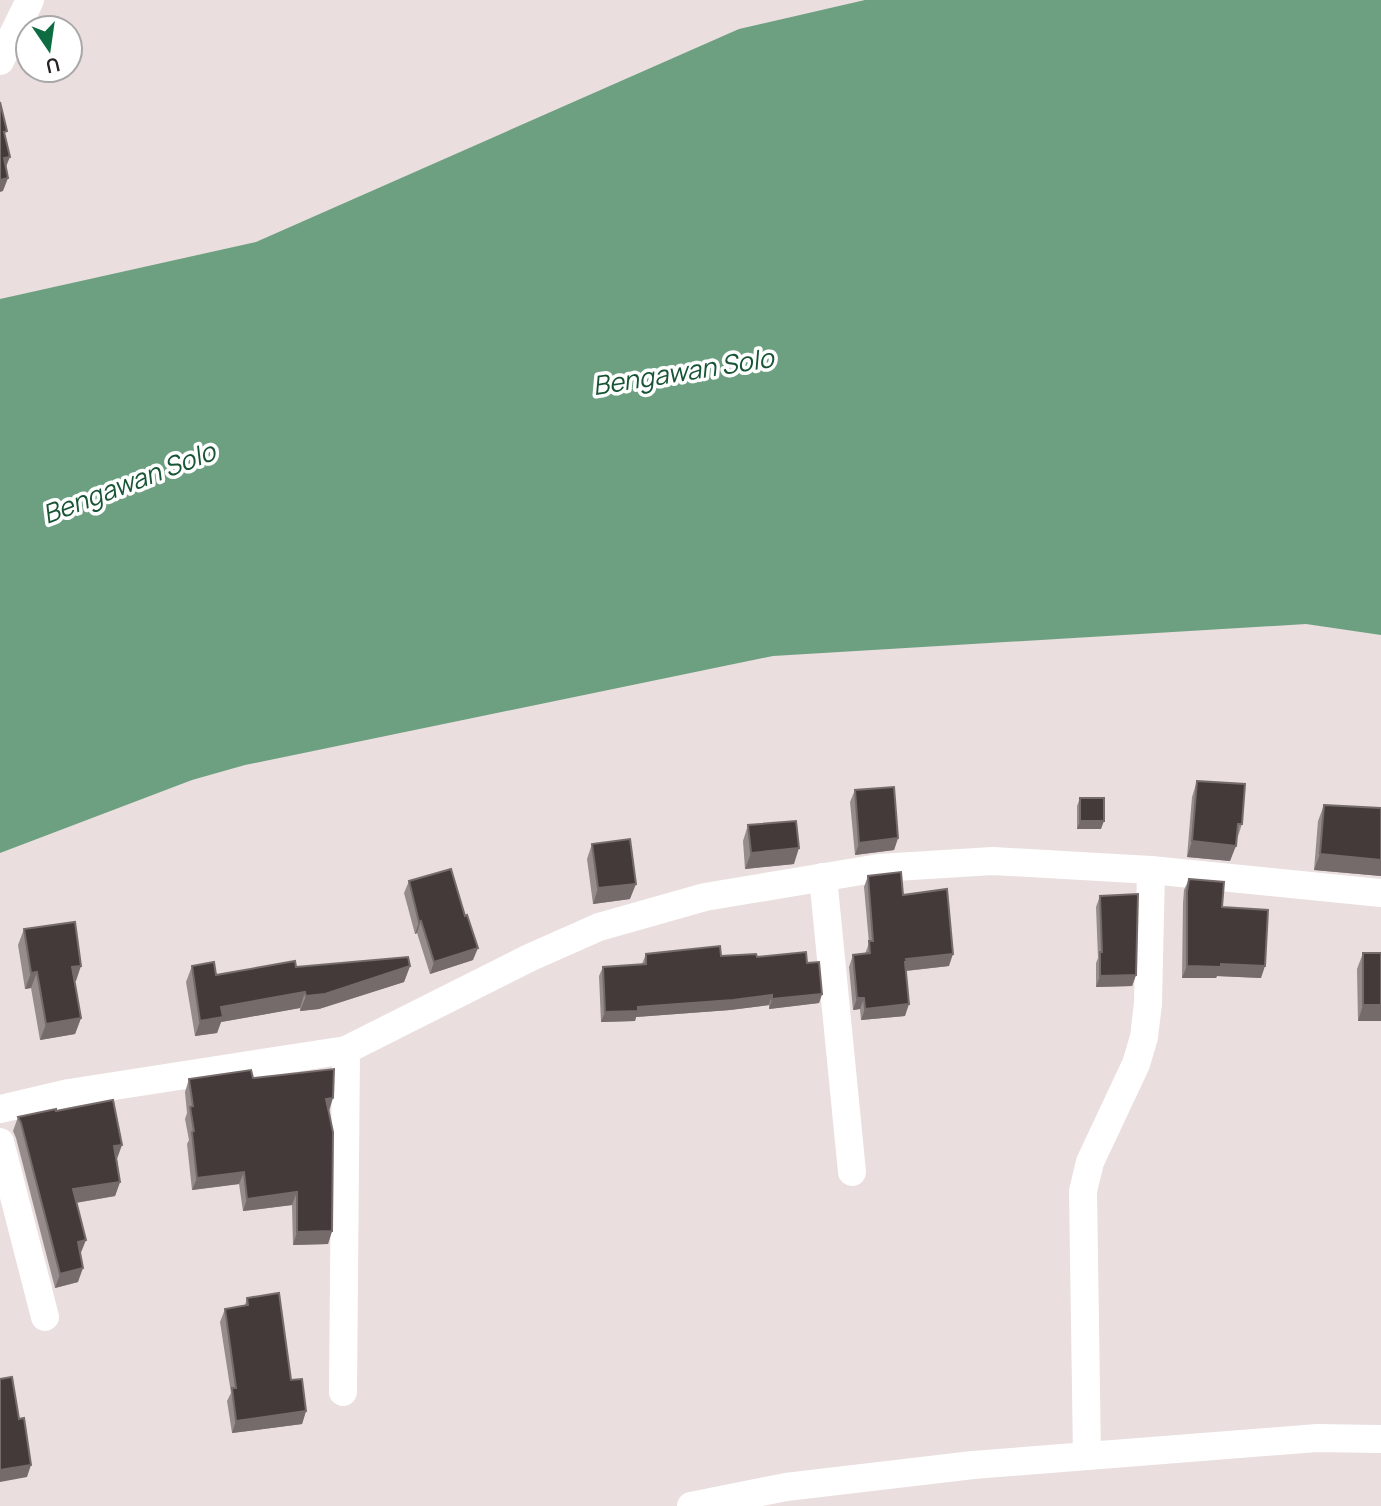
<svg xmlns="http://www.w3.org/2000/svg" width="1381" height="1506" font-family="Manrope,sans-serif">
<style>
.water{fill:#6da081}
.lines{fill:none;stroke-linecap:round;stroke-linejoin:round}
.street{stroke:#fff;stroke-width:28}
.wall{fill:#978c8c}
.shaded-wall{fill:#766b6b}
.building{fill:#443a3a;stroke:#766b6b;stroke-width:2}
.labels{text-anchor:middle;stroke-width:7;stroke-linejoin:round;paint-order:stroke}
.water-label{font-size:26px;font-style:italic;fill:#185535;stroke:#fff}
</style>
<rect width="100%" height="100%" fill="#eadede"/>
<path class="water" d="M865,0H1381V635L1306,624L773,656L245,765L192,780L0,853V299L256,242L739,29Z"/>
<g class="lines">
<g class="street">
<path d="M0,61L30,0"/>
<path d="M823,877L852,1172"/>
<path d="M0,1109L69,1093L346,1050L529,958L599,927L705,897L879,868L993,861L1151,870L1381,893"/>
<path d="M0,1142L45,1317"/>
<path d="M343,1392L346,1050"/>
<path d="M1087,1456L1083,1191L1090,1162L1136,1064L1144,1037L1148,1003L1151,870"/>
<path d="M691,1506L786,1487L973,1465L1317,1438L1381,1439"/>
</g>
</g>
<g class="wall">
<path d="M1197,781L1242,824L1230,861L1187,857L1192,797Z"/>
<path d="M855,790L898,838L894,850L855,855L850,802Z"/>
<path d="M1080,798L1101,829H1077V806Z"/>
<path d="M1324,805L1381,808V876L1314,870L1318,821Z"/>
<path d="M748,825L794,864L745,869L743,841Z"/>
<path d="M592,844L630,899L593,904L587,859Z"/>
<path d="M868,876L903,895L949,966L906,971L905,1016L861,1020L860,1009L853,1010L849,967L853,955L865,954L869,943L864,887Z"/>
<path d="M1189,879L1222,907L1261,978L1217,976L1216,978H1182L1183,903L1184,890Z"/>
<path d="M409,881L473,960L430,974L417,933L415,934L404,893Z"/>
<path d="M1100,896L1136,975L1132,986L1096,987V963L1098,958L1096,907Z"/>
<path d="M24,929L76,981H74L81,1018L75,1034L40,1040L31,988L25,989L18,945Z"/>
<path d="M1363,953H1381V1021H1358L1357,969Z"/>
<path d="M646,954L757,957L807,963L822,994L819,1003L769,1009V1005L730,1010L636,1017L635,1021L601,1022L599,976L603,967L642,964Z"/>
<path d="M192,966L216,975L296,967L410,966L404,982L319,1009L300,1011V1008L221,1022L217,1033L195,1036L186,982Z"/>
<path d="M253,1078L329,1111L332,1231L328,1244L293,1245L292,1205L243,1211L239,1184L192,1190L187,1144L189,1140L185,1119L187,1113L185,1092L189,1079Z"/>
<path d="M56,1111L117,1159L120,1182L115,1196L76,1203L80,1255L78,1282L55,1288L16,1138L13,1131L18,1117Z"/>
<path d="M247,1298L284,1338L291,1380L306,1411L302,1424L232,1433L227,1401L231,1393L220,1322L225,1309L245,1305Z"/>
</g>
<g class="shaded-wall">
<path d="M10,157L5,169L4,158Z"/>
<path d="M8,178L3,191L0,192V180Z"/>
<path d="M1080,821H1104L1101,829H1077Z"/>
<path d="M898,838L894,850L855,855L859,843Z"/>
<path d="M1192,841L1236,846L1230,861L1187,857Z"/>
<path d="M799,848L794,864L745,869L751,853Z"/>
<path d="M1320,854L1381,860V876L1314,870Z"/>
<path d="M636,884L630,899L593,904L598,888Z"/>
<path d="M421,921L417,933L415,934L419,922Z"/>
<path d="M478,948L473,960L430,974L434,962Z"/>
<path d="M953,954L949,966L904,971L906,959Z"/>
<path d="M1221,964L1265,966L1261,978L1217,976L1216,978H1182L1187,966Z"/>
<path d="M81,966L76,981L66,983L72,967Z"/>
<path d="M410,966L404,982L319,1009L300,1011L306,996Z"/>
<path d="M37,972L31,988L25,989L31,973Z"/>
<path d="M1136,975L1132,986L1096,987L1100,976Z"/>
<path d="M305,992L300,1008L221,1022L217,1033L195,1036L200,1021L221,1007Z"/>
<path d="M822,994L819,1003L769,1009L772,999Z"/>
<path d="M772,995L769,1005L730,1010L636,1017L635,1021L601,1022L605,1012L638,1007Z"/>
<path d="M857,998H864L860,1009L853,1010Z"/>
<path d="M909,1004L905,1016L861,1020L865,1009Z"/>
<path d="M1363,1005H1381V1021H1358Z"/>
<path d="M81,1018L75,1034L40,1040L46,1024Z"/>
<path d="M333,1098L329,1111L326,1099Z"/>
<path d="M122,1145L117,1159L114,1146Z"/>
<path d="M244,1172L239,1184L192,1190L197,1178Z"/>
<path d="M120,1182L115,1196L68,1204L73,1189Z"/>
<path d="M297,1192L292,1205L243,1211L247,1199Z"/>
<path d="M332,1231L328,1244L293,1245L297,1232Z"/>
<path d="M86,1240L80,1255L78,1242Z"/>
<path d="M83,1268L78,1282L55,1288L60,1274Z"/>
<path d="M306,1411L302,1424L232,1433L236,1421Z"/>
<path d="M31,1465L27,1477L0,1482V1470Z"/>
</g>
<g class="building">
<path d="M0,102L7,131L4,132L10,157L4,158L8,178L0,180Z"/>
<path d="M1197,781L1245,784L1242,824H1238L1236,846L1192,841Z"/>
<path d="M894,787L898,838L859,843L855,790Z"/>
<rect x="1080" y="798" width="24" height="23"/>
<path d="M1324,805L1381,808V860L1320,854Z"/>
<path d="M796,821L799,848L751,853L748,825Z"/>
<path d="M630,839L636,884L598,888L592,844Z"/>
<path d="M451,869L465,916L467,915L478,948L434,962L421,921L419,922L409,881Z"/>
<path d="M901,872L903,895L947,889L953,954L906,959L907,962H905L909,1004L865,1009L864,998H857L853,955L870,953L869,941H873L868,876Z"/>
<path d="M1189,879L1224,882L1222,907L1268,910L1265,966L1221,964V967L1187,966V892Z"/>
<path d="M1138,894L1136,975L1100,976V952H1102L1100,896Z"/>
<path d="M75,922L81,966L72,967L81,1018L46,1024L37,972L31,973L24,929Z"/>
<path d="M720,946L721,956L756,954L757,957L806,952L807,963L819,962L822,994L772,999V995L733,1000L638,1007V1011L605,1012L603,967L646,964V954Z"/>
<rect x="1363" y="953" width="18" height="52"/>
<path d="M408,957L410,966L325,994L306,996L305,992L221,1007L223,1017L200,1021L192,966L214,962L216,975L295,961L296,967Z"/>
<path d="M334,1069L333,1098L326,1099L333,1132L332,1231L297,1232V1192L247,1199L244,1172L197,1178L192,1132L194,1131L190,1107L193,1106L189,1079L251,1070L253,1078Z"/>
<path d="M113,1100L122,1145L114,1146L120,1182L73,1189L86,1240L78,1242L83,1268L60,1274L21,1123L18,1117L56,1109V1111Z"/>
<path d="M279,1293L291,1380L302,1379L306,1411L236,1421L232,1388H236L225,1309L248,1305L247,1298Z"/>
<path d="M12,1377L19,1419L24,1418L31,1465L0,1470V1379Z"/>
</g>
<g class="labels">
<g class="water-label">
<text transform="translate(683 372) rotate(-9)" y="9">Bengawan Solo</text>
<text transform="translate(129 483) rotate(-21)" y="9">Bengawan Solo</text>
</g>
</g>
<g transform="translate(49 49) rotate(167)"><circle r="33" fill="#ffffff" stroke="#a9a7a7" stroke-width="2"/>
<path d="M0-5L12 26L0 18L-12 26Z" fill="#0d6c41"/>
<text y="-10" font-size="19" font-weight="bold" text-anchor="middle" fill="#272323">U</text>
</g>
</svg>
